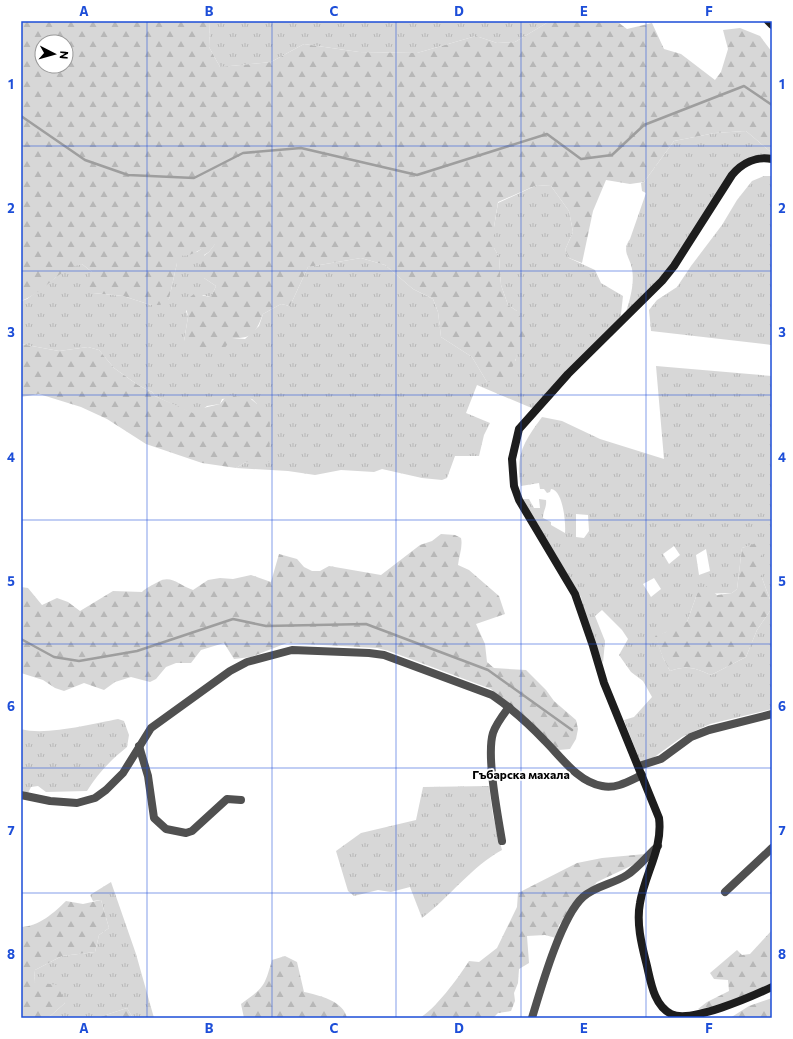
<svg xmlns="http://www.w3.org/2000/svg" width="793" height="1039" font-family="Commissioner,sans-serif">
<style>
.grass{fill:url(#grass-tufts);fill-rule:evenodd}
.forest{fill:url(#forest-firs);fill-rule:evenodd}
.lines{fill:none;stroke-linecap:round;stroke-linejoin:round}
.stream{stroke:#9e9e9e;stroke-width:2.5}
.street{stroke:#505050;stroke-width:8}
.secondary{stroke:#1d1d1d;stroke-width:8}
.grid{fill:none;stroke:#1d4ed8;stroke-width:1;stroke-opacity:0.55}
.labels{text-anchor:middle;stroke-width:3.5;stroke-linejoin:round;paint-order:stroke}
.neighbourhood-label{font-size:12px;font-weight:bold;fill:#000;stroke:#fff}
.neatline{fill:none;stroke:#1d4ed8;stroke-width:1.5}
.grid-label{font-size:13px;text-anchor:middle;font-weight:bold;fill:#1d4ed8}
</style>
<defs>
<pattern id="grass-tufts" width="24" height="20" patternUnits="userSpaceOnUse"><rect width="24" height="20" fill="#d7d7d7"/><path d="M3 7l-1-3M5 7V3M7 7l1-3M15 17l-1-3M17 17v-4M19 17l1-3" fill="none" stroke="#b7b7b7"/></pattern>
<pattern id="forest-firs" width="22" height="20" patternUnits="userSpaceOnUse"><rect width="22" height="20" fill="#d7d7d7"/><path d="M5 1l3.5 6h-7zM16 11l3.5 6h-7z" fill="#b7b7b7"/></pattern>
</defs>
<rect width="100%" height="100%" fill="#fff"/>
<g class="grass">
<path d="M210,21H550L515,42L497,43L476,36L417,53L359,52L304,44L271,62L220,67L209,47Z"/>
<path d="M746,131L772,153V158L745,162L669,271L624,318C629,303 635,285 632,269C630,257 621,251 630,239L646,193L642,191L641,183L644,182L674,141L715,133Z"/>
<path d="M764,176H772V345L651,331L649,310L657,300L677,287L691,266L722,225L737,200L752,181Z"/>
<path d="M537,185L551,186L569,211L573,232L565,250L569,258L595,270L601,283L623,296L620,323L534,409L477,385L466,413L490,423L484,435L479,456H455L447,478L442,480L422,478L382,469L374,472L341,470L315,475L288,471L236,468L246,462H269L268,447L257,404L252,399L238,397L222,399L220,404L207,406L195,415L155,396L152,392L138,385L114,368L99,350L88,347L59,351L21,344V301L27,299L71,266L82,264L92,272L93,293L123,296L151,305L169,299L177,263L176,254L197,252L207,245L216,243L209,252L204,255V278L216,286L211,297L203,295L186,311L188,317L184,341L232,338L245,339L259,326L263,314L281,304L290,306L308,267L361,258L385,265L413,289L433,299L438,312L441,337L472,357L487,382L516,360L517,311L508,305L501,285L499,257L494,248V227L498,203Z"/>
<path d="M656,366L772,376V709L710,724L682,737L642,766L624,720L634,717L652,697L643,681L631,672L619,655L628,639L622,630L602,610L595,616L605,641L603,663L587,623L581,597L524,502L523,499H529L534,508H540L539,499L546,500C547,507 543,511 543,518L551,522V525L565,533C566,523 563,490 551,489L550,492L547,493L544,489H540L539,483L521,486C514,456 525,440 542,417L562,421L600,439L664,459ZM576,514L588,515L589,531L584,538L576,537ZM762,542V578L771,602L770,611L757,630L746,657L711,675C695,668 687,665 670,671L663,658L656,637L687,622L697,594L732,593L737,589L742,548ZM674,546L680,555L669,564L663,554ZM706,549L710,571L699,575L696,555ZM654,578L661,589L651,597L643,584Z"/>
<path d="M118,719L124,721L129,735L127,747C111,760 98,773 87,791L46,792L38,786L31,787L28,793L21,790V729C45,736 92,724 118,719Z"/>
<path d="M489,786L493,816L502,850C471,867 450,897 422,918L410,887L391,892L378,890L354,896L348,891L336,851L361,833L416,820L423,787Z"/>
<path d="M111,882L136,954L154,1018H133L127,1008L97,1018H48L65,1003L34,982L35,970L62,956L95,952L99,935L109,928L101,900L93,901L90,895Z"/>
</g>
<g class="forest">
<path d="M21,21H210L209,47L220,67L271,62L304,44L359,52L417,53L476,36L497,43L515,42L550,21L619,23L627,29L652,23L664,49L681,54L715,80L721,72L728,49L723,30L740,28L760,36L772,52V153L746,131L715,133L674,141L644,182L630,184L606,180L593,211L582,263L569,258L565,250L573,232L569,211L551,186L537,185L498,202L494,227V248L499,257L501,285L508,305L517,311L527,330L521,350L517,352C516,366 509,372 499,382H487L472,357L441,337L438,312L433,299L413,289L385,265L361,258L308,267L290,306L281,304L263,314C256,332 253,339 232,338L224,349L188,348L184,341L188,317L185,301L194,294L211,297L216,286L204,278V272L200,270L201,258L209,252L215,244C200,247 192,259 177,255V263L169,299L160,305H151L123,296L93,293L88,289L87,283L92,272L82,264C58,269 44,293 21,301ZM42,42H66V66H42Z"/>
<path d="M21,344L59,351L88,347L99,350L114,368L138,385L152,392L155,396L195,414L199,409L220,404L228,394L238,397L245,394L257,404H263L270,411L269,462H246L236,468L202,463L146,444L107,419L81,407L39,394L21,397Z"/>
<path d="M441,534L455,535L461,538C463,546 459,556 458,565L469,570L499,596L505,614L476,624L485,644L487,662L494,668L526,670L546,690L554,701L576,720L578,729L576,739L570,749L559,750L553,747L491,689L389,651L377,648L287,643L251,657L234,659L224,643L201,650L191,663H176L166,667L156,679L150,682L131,677L115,682L104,690L84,683L64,691L55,688L43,680L21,673V587L28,588L42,605L57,598L68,602L80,611L113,591L142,592C147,587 151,586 158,582C171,574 180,586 193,590L208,580L220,578L233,579L251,575L271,582L279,554L297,559L304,567L312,571H320L329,566L381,575L420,545L432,541Z"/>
<path d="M762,541V578L771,602L770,611L757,630L746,657L711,675C695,668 687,665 670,671L663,658L655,636L666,632L676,621L687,622L697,594L706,586L717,595L732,593L737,589L742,548Z"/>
<path d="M645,854L635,864L597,882L559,925L556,938L545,935L527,936L529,963L519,969L518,983L514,993L515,1001L511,1011L498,1013L493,1018H419C434,1011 459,977 469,961L479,962L497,948L517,907L518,893L577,863L602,858Z"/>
<path d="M101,900L109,928L99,935L95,952L62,956L35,970L34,982L58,985L65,1003L48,1018H21V927C38,927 55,912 66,901L83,904Z"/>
<path d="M772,930V987L714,1008L698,1009L707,1002L729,991L728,980L714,979L710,973L737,950L742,955L750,954Z"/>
<path d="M285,956L297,962L304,992C318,995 344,1001 347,1018H244L241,1004C264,987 264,988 272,960Z"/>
<path d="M772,998V1018H730L749,1006Z"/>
<path d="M127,1008L133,1018H97Z"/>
</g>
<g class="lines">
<g class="stream">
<path d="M21,116L85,160L128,175L194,178L243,153L301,148L417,175L547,134L581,159L612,155L644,125L744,86L772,105"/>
<path d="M21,639L54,657L79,661L137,651L233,619L266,626L366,624L488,670L572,730"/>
</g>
<g class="street">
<path d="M139,746L148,776L154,818L166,829L186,833L192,831L227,799L241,800"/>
<path d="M639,766L661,759L691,737L709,730L772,714"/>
<path d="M21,795L50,801L77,803L95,798L106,790L123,773L151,728L230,671L247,662L292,650L369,653L384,655L492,695C511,708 529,724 545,741C561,757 578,782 602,786C617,789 629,781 642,775"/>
<path d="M502,841C498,816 486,756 493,733C496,724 503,715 509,707"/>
<path d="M725,892L772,848"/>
<path d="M532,1018C541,988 561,917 583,897C595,886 613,884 627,875C638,868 648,855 658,846"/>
</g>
<g class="secondary">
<path d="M768,21L772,25"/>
<path d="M772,159C756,156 742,163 732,175L674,266L662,281L568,374L519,429L512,459L514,486L519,500L575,594L593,646L604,683L659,818C663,849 645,873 640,903C636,924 642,946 647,966C651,983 654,1005 671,1014C690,1024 753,996 772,987"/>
</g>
</g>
<path class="grid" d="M147,21V1018M272,21V1018M396,21V1018M521,21V1018M646,21V1018M21,146H772M21,271H772M21,395H772M21,520H772M21,644H772M21,768H772M21,893H772"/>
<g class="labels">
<g class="neighbourhood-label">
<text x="521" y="779">Гъбарска махала</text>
</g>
</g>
<rect width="793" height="1039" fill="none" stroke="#ffffff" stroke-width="44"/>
<g transform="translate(54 54) rotate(96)"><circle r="19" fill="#ffffff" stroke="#999999"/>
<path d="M0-3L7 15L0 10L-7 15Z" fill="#000000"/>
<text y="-6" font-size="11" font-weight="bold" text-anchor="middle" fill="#000000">N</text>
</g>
<rect x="22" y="22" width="749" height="995" class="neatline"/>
<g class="grid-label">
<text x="84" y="16">A</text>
<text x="209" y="16">B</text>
<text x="334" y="16">C</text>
<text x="459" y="16">D</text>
<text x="584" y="16">E</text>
<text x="709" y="16">F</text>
<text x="11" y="89">1</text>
<text x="782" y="89">1</text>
<text x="11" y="213">2</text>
<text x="782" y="213">2</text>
<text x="11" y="337">3</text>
<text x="782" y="337">3</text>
<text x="11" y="462">4</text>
<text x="782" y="462">4</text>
<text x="11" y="586">5</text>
<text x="782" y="586">5</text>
<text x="11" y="711">6</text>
<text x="782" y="711">6</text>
<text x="11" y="835">7</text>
<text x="782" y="835">7</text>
<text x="11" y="959">8</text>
<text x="782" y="959">8</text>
<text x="84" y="1033">A</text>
<text x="209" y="1033">B</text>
<text x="334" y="1033">C</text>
<text x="459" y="1033">D</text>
<text x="584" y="1033">E</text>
<text x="709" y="1033">F</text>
</g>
</svg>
